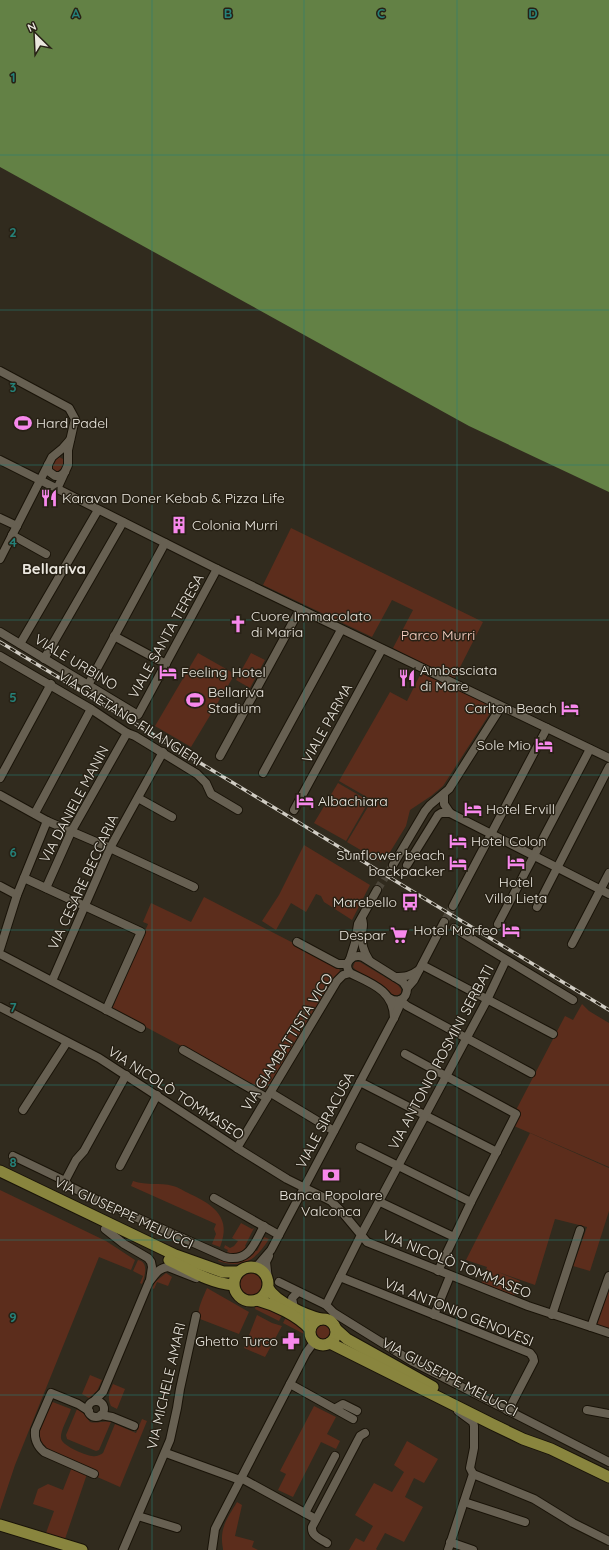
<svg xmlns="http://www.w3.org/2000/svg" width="609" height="1550" font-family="Quicksand,sans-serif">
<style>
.green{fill:#5c2d1c}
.water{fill:#638145}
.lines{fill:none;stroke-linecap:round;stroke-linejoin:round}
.minor-tunnel{stroke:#4d473b;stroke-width:8;stroke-dasharray:8 4;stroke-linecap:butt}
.minor-casing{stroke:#191308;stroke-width:10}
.major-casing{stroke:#191308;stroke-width:13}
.minor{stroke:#676052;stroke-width:8}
.major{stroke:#89853e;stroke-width:11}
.rail-casing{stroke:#d0ccc3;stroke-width:3.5}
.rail{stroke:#272115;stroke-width:2;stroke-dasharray:6;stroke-linecap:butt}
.grid{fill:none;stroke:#258179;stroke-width:1;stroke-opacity:0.55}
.labels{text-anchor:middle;stroke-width:3;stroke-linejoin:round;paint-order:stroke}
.poi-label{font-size:14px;fill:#ebe7df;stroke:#272115;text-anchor:start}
.park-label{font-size:14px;fill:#fad2c5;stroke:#272115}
.street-label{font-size:14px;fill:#ebe7df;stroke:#272115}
.neighbourhood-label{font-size:15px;font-weight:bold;fill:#ebe7df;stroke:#272115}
.grid-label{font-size:13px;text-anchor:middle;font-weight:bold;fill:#258179;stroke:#272115;stroke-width:3;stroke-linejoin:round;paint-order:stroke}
</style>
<rect width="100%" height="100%" fill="#312b1e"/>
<g class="green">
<path d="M59,457L63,459C65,464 61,471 56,473L52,471C51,466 53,460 59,457Z"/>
<path d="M291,528L483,622L454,679L393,648L413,610L392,600L372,637L263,585Z"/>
<path d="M198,653L235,674L191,747L155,726Z"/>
<path d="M251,653L265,660L250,688L236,680Z"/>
<path d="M421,673L494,707L443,786L431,796L410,810L406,826L387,857L384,855L381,862L347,842L372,800L339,781L390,692L407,701Z"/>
<path d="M338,783L369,801L346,841L314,823Z"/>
<path d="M304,845L370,885L352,920L324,902L321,896L316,894L306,912L291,903L276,930L262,921L279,895Z"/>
<path d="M204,897L338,966L340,971L267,1088L262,1089L112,1009L148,924L143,922L151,903L191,922Z"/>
<path d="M355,962H360L398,985L401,989V993L398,995H393L384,986L356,970L353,967Z"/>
<path d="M582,1004L589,1011L609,1023V1167L514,1126L520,1114L515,1112L565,1016L573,1020Z"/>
<path d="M530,1133L609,1168V1211L590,1271L573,1266L587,1227L555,1219L535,1285L498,1272L520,1281L514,1296L481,1284L487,1267L466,1260Z"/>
<path d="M133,1181C147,1186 160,1182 173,1186C178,1187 184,1191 190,1194C214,1205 232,1218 220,1247L212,1244L216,1234L214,1229L216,1224L131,1186Z"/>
<path d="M0,1190L106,1241L135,1260L131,1270L99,1257L15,1465L0,1510Z"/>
<path d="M241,1223L252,1229L254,1228L245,1246L246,1247C241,1254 235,1255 227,1252L228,1250L224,1248L225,1245L230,1248L234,1246L238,1241L232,1238Z"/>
<path d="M264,1237L269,1239C256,1260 243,1269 218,1261L220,1258C233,1263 246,1264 254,1250L257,1251Z"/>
<path d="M138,1260C149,1262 145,1276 142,1284L140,1283L143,1276L133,1271Z"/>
<circle cx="251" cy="1285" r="12"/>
<path d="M166,1273L172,1277L168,1286L157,1282L154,1289L152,1288L155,1282Z"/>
<path d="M609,1280V1330L593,1325Z"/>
<path d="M207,1288L249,1312L239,1334L200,1319C195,1312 204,1296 207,1288Z"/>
<path d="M256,1305H261L282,1315L279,1321L255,1309Z"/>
<path d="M257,1315L272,1323L282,1326L265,1357L244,1348Z"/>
<path d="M286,1317C295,1322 303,1325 306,1335L283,1323Z"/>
<circle cx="323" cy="1332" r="9"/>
<path d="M90,1375L102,1380L97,1391L89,1398L82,1394Z"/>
<path d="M113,1384L125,1389L117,1409L111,1406C107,1398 109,1392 113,1384Z"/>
<path d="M50,1401L71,1409C69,1416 60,1431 61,1438C61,1445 84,1455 92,1456C96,1457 100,1455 103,1453L115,1424L136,1433L142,1419L147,1421L120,1487L95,1476L46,1450L38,1440V1430Z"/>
<path d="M314,1406L336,1417L327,1434L340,1441L336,1449L321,1442L293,1497L278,1490L286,1474L280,1471Z"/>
<path d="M77,1409L82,1411L90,1422C97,1424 104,1420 111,1422L99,1450L96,1451L67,1439L66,1435Z"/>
<path d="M407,1441L438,1459L424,1483L414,1478L405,1497L423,1507L404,1542L385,1533L376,1549L377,1550H349L356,1538L364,1542L373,1526L355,1515L374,1483L392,1492L404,1472L394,1465Z"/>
<path d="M72,1467L87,1474L65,1539L46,1533L54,1511L33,1504L38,1489L48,1484L63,1490Z"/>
<path d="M237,1502L242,1505L235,1536L254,1541L252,1547L258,1550H223V1549C219,1528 227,1519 237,1502Z"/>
</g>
<path class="water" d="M0,0H609V492L469,426L0,167Z"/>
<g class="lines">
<g class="minor-tunnel">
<path d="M377,890L393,865"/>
<path d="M444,922L453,906"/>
</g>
<g class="minor-casing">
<g id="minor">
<path d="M0,371L69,408L75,419L68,450V465L57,489"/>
<path d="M0,460L217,569L609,758"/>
<path d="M48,465V471L55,476H60L65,472"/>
<path d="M0,518L17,526"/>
<path d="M12,535L46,554"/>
<path d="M0,559L52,457L63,448L70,440"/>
<path d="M0,632L138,715L217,569"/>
<path d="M114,636L166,664"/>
<path d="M20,644L98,510"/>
<path d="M0,656L91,709L127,733L135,736L197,774L206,783L211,794L238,810"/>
<path d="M44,659L123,522"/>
<path d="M88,685L165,543"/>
<path d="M220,756L300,609"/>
<path d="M263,773L341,630"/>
<path d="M0,778L51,684"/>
<path d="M0,795L47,821L110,848L194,887"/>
<path d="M444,795V804L450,813L609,894"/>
<path d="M138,798L172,817"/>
<path d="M294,810L382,649"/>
<path d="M35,813L91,709"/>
<path d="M393,865L425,811L430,805L449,789L501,707"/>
<path d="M407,865L438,815L441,813H450"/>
<path d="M24,878L141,932L106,1010"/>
<path d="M0,886L17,895"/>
<path d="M46,888L71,832L127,733"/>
<path d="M453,906L547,728"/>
<path d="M537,907L609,767"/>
<path d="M362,919C364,924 363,927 362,932C361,943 363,951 369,960"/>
<path d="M498,924L590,749"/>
<path d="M454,928L573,1000"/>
<path d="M297,942L338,964H347"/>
<path d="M572,944L609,873"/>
<path d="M0,949L17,895L47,821"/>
<path d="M0,954L141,1028"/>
<path d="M350,959L355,943L358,924L377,890"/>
<path d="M422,965L553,1034"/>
<path d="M395,977C405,977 411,976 419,970"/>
<path d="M52,981L110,848L163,752"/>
<path d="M407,988L414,980L444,922"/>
<path d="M389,998C398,1004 407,999 407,988L403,982L363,957C353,953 342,963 350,973C370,983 394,990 394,1018"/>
<path d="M400,1000L407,1006L531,1073"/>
<path d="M0,1007L99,1058L237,1148L287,1179L331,1201L342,1212L367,1242L528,1306L609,1333"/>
<path d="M183,1050L267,1098"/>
<path d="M405,1054L516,1114L471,1202L438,1271"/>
<path d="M360,1082L497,1152"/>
<path d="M271,1093L334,1131"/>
<path d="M23,1110L67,1042"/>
<path d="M360,1147L471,1202"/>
<path d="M237,1148L337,981L343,975L350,973"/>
<path d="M13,1156L65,1181L69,1186L113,1208"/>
<path d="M120,1166L157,1095"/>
<path d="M65,1181L76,1160L84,1151L126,1075"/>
<path d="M214,1198L279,1235"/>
<path d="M380,1202L454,1237"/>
<path d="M122,1211L225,1257C249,1263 254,1244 264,1226"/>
<path d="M105,1229L124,1244L148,1258L151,1262L152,1267L150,1280"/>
<path d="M251,1267L258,1265L271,1250L394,1018L399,1007V1001"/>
<path d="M340,1277L530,1353L533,1357L534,1361L508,1411"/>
<path d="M268,1280L266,1262L269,1256"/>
<path d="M279,1282L326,1305L334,1313L413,1362L609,1462"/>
<path d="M326,1305L361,1235L487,1000L506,960"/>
<path d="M294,1308L292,1298L298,1292"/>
<path d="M434,1315L450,1276"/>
<path d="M552,1315L580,1230"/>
<path d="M591,1327L609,1276"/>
<path d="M290,1384L353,1419"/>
<circle cx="96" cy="1409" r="8"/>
<path d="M94,1401L103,1392L149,1282C155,1275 158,1268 168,1267L196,1278"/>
<path d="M336,1408L343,1404L357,1411"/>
<path d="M587,1410L609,1414"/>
<path d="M89,1411L78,1404L51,1393L35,1430C34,1440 37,1446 44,1452L94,1474"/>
<path d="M101,1415L112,1417L134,1426"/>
<path d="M166,1453L240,1480"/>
<path d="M473,1474L534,1499L573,1523L609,1541"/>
<path d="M241,1478L316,1519"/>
<path d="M464,1502L525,1522"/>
<path d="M305,1513L335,1456"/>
<path d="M138,1516L177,1528"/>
<path d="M450,1542L473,1550"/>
<path d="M327,1543C321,1539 311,1536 312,1527L360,1436L365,1433"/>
<path d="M123,1550L170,1440L177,1408L180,1389L196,1316"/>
<path d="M212,1550L215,1529L219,1521L306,1353L314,1342"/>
<path d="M448,1550L473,1474L470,1468L474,1448V1426L473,1422L458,1411"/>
</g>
</g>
<g class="major-casing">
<g id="major">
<path d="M0,1171L175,1255L223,1272H238"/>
<path d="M169,1260C190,1270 210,1283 233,1285"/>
<circle cx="251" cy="1284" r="17"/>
<path d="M268,1288C276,1302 305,1315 321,1319"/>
<path d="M257,1300C275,1305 297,1315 310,1329"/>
<circle cx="323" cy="1332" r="13"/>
<path d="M336,1329L347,1339L433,1387"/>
<path d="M330,1343L492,1424L523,1439L551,1449L609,1477"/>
<path d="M0,1525L82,1550"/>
</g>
</g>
<use href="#minor" class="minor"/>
<use href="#major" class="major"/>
<g class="rail-casing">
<path id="rail" d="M0,642L609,1010"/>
</g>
<use href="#rail" class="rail"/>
</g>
<path class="grid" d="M152,0V1550M304,0V1550M457,0V1550M0,155H609M0,310H609M0,465H609M0,620H609M0,775H609M0,930H609M0,1085H609M0,1240H609M0,1395H609"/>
<defs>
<g id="stadium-bare" transform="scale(1.38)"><path d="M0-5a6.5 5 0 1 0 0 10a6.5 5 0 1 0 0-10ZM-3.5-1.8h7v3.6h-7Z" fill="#f788ec" stroke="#272115" stroke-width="2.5" paint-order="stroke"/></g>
<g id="restaurant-bare" transform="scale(1.38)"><path d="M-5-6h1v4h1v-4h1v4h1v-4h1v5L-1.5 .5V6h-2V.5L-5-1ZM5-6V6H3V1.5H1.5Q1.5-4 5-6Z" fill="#f788ec" stroke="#272115" stroke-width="2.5" paint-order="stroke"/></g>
<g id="building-bare" transform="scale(1.38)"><path d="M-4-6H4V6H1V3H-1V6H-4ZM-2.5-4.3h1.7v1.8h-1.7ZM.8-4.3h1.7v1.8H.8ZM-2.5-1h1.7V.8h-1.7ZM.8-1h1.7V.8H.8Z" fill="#f788ec" stroke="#272115" stroke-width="2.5" paint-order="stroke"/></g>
<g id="church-bare" transform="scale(1.38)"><path d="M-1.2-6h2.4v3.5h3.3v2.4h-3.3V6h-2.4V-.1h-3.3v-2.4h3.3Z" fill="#f788ec" stroke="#272115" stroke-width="2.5" paint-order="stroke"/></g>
<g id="hotel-bare" transform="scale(1.38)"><path d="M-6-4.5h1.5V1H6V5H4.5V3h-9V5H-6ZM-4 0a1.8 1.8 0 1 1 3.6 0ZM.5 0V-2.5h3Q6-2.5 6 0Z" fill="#f788ec" stroke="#272115" stroke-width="2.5" paint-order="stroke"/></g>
<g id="bus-bare" transform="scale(1.38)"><path d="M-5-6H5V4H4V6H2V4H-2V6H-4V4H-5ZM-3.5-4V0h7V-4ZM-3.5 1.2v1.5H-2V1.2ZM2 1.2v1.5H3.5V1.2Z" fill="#f788ec" stroke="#272115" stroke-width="2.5" paint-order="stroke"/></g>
<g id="supermarket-bare" transform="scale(1.38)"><path d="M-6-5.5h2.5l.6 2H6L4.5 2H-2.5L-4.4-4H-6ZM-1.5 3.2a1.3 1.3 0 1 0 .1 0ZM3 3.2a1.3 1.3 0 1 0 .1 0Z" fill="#f788ec" stroke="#272115" stroke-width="2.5" paint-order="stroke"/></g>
<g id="bank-bare" transform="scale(1.38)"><path d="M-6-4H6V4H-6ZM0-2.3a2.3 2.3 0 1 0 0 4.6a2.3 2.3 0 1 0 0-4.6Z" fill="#f788ec" stroke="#272115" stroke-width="2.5" paint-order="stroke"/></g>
<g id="pharmacy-bare" transform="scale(1.38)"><path d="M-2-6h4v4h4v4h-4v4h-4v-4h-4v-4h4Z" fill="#f788ec" stroke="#272115" stroke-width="2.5" paint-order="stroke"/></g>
</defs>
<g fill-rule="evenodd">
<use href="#stadium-bare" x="23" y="423"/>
<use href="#restaurant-bare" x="49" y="498"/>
<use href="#building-bare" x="179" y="525"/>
<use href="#church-bare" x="238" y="624"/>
<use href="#hotel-bare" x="168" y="672"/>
<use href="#restaurant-bare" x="407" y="678"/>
<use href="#stadium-bare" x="195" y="700"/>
<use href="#hotel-bare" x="570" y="708"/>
<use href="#hotel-bare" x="544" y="745"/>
<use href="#hotel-bare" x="305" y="801"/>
<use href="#hotel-bare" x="473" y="809"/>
<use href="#hotel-bare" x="458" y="841"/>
<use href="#hotel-bare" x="516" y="862"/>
<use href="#hotel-bare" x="458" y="863"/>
<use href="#bus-bare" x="410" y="902"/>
<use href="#hotel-bare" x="511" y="930"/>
<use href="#supermarket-bare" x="399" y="935"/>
<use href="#bank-bare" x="331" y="1175"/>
<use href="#pharmacy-bare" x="291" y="1341"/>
</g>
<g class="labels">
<g class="poi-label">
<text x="36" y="428">Hard Padel</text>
<text x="62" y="503">Karavan Doner Kebab &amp; Pizza Life</text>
<text x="192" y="530">Colonia Murri</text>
<text x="251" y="621">Cuore Immacolato<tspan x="251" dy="16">di Maria</tspan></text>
<text x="420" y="675">Ambasciata<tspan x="420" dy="16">di Mare</tspan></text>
<text x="181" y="677">Feeling Hotel</text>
<text x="208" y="697">Bellariva<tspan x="208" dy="16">Stadium</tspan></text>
<text x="557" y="713" text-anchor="end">Carlton Beach</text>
<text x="531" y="750" text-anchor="end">Sole Mio</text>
<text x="318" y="806">Albachiara</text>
<text x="486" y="814">Hotel Ervill</text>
<text x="471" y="846">Hotel Colon</text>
<text x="445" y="860" text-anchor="end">Sunflower beach<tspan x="445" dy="16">backpacker</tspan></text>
<text x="516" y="887" text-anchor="middle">Hotel<tspan x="516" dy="16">Villa Lieta</tspan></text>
<text x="397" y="907" text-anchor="end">Marebello</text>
<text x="498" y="935" text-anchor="end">Hotel Morfeo</text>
<text x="386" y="940" text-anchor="end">Despar</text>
<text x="331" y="1200" text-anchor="middle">Banca Popolare<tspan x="331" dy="16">Valconca</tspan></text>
<text x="278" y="1346" text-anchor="end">Ghetto Turco</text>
</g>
<g class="park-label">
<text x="438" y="640">Parco Murri</text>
</g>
<g class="street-label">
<text transform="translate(166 636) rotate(-61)" y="5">VIALE SANTA TERESA</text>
<text transform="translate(76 662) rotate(31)" y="5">VIALE URBINO</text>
<text transform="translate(130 718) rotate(32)" y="5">VIA GAETANO FILANGIERI</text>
<text transform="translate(327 723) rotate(-61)" y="5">VIALE PARMA</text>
<text transform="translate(74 804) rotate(-62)" y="5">VIA DANIELE MANIN</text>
<text transform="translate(83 882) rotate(-65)" y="5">VIA CESARE BECCARIA</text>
<text transform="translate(287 1042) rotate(-58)" y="5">VIA GIAMBATTISTA VICO</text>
<text transform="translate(441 1057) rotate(-62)" y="5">VIA ANTONIO ROSMINI SERBATI</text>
<text transform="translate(176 1093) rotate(33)" y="5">VIA NICOLÒ TOMMASEO</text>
<text transform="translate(325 1120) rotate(-62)" y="5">VIALE SIRACUSA</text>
<text transform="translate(124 1213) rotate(25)" y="5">VIA GIUSEPPE MELUCCI</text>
<text transform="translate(457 1264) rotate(22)" y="5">VIA NICOLÒ TOMMASEO</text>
<text transform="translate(459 1312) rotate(22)" y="5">VIA ANTONIO GENOVESI</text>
<text transform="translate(450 1377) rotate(28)" y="5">VIA GIUSEPPE MELUCCI</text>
<text transform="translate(166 1386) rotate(-77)" y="5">VIA MICHELE AMARI</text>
</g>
<g class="neighbourhood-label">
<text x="54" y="574">Bellariva</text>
</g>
</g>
<g class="grid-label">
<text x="76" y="18">A</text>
<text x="228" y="18">B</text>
<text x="381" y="18">C</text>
<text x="533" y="18">D</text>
<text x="13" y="82">1</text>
<text x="13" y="237">2</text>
<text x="13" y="392">3</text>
<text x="13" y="547">4</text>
<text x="13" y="702">5</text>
<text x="13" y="857">6</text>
<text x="13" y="1012">7</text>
<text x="13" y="1167">8</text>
<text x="13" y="1322">9</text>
</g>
<g transform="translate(36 36) rotate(336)" stroke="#272115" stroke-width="3" paint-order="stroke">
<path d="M0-3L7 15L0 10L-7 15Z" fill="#ebe7df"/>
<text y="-6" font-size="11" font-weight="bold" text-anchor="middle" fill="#ebe7df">N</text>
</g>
</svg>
